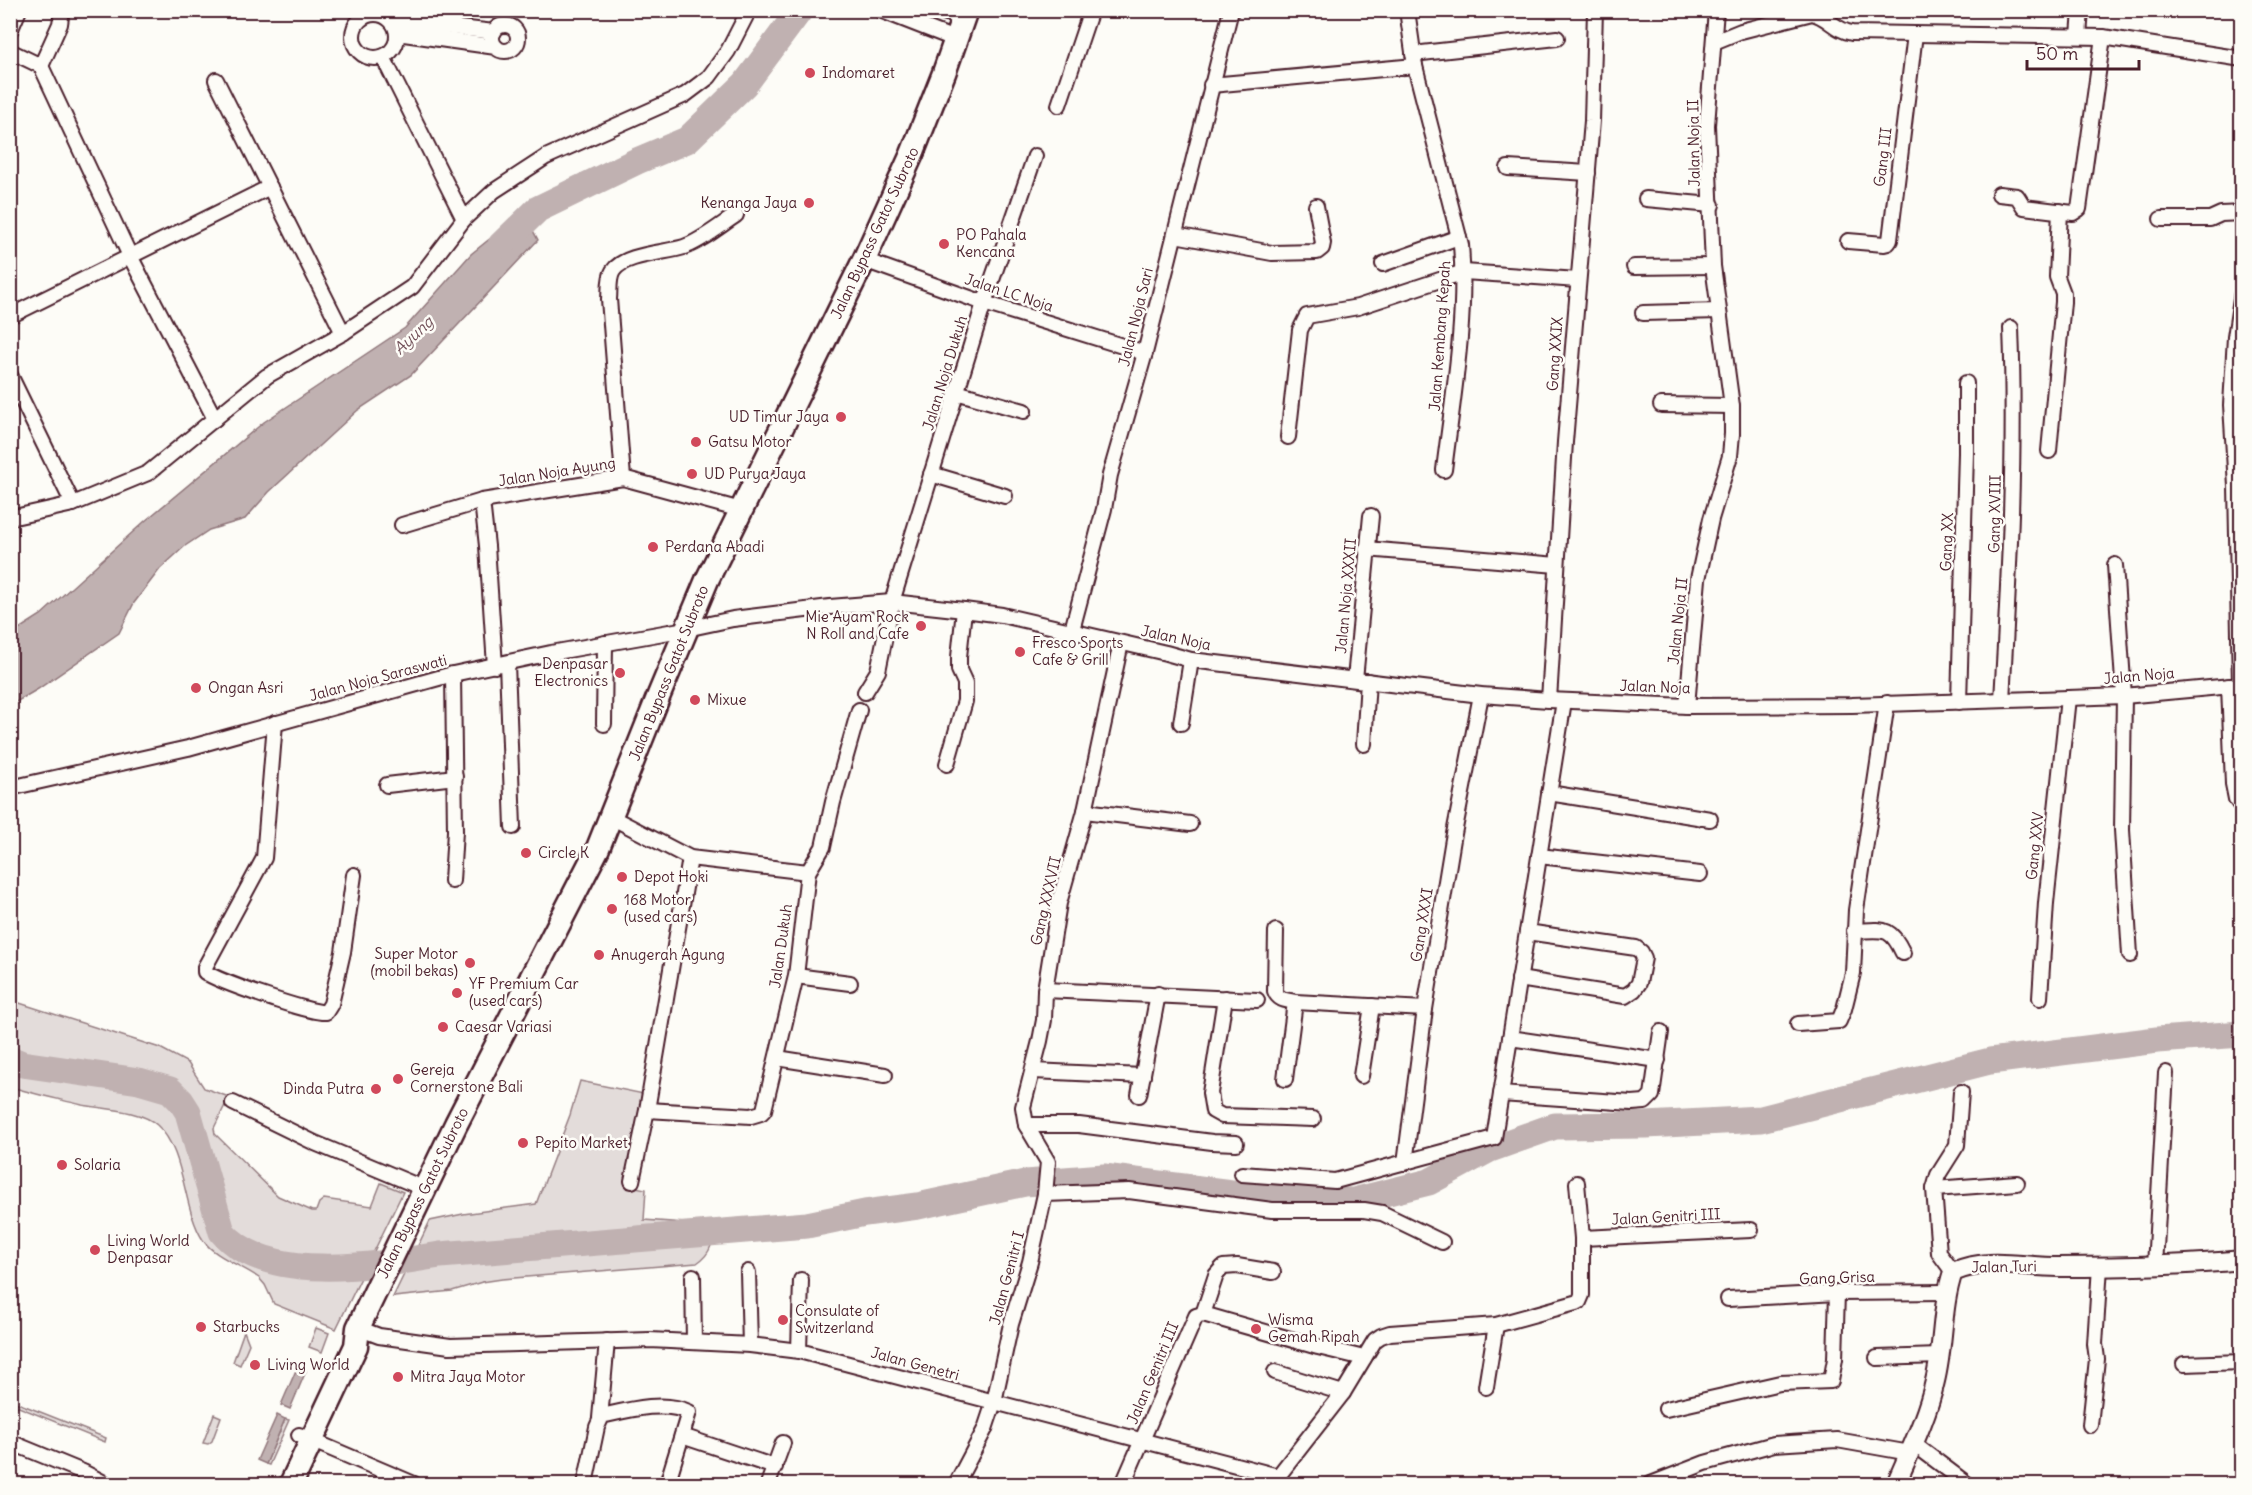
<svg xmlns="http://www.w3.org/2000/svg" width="2252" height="1495" font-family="Delius,sans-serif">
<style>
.green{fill:#e3dcda;stroke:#967e82;stroke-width:1.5}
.water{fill:#c0b1b1;stroke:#91777b;stroke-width:1.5}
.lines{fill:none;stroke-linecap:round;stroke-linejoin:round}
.river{stroke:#c0b1b1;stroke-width:27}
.minor-casing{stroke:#4a1f2b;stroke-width:18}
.tertiary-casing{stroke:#4a1f2b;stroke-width:22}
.trunk-casing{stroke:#4a1f2b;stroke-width:27}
.minor{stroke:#fdfcf7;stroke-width:14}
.tertiary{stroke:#fdfcf7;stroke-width:18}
.trunk{stroke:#fdfcf7;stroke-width:22}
.poi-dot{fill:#d1495b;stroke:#fdfcf7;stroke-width:2}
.labels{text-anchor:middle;stroke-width:5;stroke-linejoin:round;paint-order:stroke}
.poi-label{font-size:15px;fill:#4a1f2b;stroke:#fdfcf7;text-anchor:start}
.street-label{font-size:15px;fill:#4a1f2b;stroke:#fdfcf7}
.water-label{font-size:16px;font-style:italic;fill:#73525a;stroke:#fdfcf7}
</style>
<rect width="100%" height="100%" fill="#fdfcf7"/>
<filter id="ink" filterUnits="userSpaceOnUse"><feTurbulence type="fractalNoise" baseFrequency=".0167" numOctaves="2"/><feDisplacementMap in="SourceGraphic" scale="12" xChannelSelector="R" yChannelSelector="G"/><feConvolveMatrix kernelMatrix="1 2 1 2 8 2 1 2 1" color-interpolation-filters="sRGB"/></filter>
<g filter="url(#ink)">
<g class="green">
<path d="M10,1000L160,1048L188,1063L204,1088L229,1097L214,1128L215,1134L278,1196L312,1211H316L319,1203L324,1199L372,1206L381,1183L403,1192L336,1329L274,1304L265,1285L259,1278C243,1266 214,1257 203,1240C182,1208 186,1151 157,1125C141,1110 103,1109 82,1105C58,1099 34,1094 11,1087Z"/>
<path d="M580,1081L644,1094L625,1185L646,1189L644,1220L713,1225C713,1242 712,1253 697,1263L502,1279L482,1282L452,1291L393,1297L430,1221L463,1214L536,1204L570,1115Z"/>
<path d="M316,1328L329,1333L322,1352L309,1347Z"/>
<path d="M244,1331L249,1344L240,1365L233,1362Z"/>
<path d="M10,1400L106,1438L105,1442L11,1404Z"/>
<path d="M214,1414L221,1417L212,1441L208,1444L203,1443Z"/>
<path d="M285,1419L289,1420L269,1465L266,1464Z"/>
</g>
<g class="water">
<path d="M523,212L538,240L411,375L358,410L269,492L245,519L209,530L185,546L160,569L134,603L119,633L38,689L11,705V634L41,615L145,521L264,422L405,328L471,254Z"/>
<path d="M297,1368L306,1371L290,1409L281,1405Z"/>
<path d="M277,1415L285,1419L266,1464L257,1460Z"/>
</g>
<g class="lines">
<g class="river">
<path d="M501,245L538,209L637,161L687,140L745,84L800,10"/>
<path d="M10,1059L22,1064L139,1081L170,1090L181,1101L188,1112L222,1232C267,1285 379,1265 440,1255L807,1225L865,1213L918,1206L1025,1183L1104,1177L1289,1200L1353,1201L1429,1182L1490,1149L1555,1126L1646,1125L1761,1119L1990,1061L2157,1040L2242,1034"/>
</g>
<g class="minor-casing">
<g id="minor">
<path d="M880,10L957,40"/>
<path d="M939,10L963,19"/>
<path d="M1407,10L1415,66L1461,245C1467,318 1453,397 1444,470"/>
<circle cx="375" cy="36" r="22"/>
<path d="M391,20L494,32"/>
<circle cx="505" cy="38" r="13"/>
<path d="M10,31L19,10"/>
<path d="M397,33L496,47"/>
<path d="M2079,36L2081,10"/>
<path d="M1714,42L1741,31L1812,13C1827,16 1836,31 1852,33L2103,37L2242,59"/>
<path d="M10,51L41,66L60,24L62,10"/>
<path d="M1413,54L1557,38"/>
<path d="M383,57L464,219"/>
<path d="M41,66L130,256L215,419"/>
<path d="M216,80L343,333"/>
<path d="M1211,85L1415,66"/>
<path d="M1059,105L1091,10"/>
<path d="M1508,168L1588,173"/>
<path d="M1999,194L2017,196L2024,207L2073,213L2079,209L2103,37"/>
<path d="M1646,199L1712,205"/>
<path d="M2161,219H2210L2221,214L2242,213"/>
<path d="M1175,235L1272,253L1317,252L1322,248L1323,243L1316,206"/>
<path d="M1848,241L1884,244L1888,243L1890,240L1915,34"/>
<path d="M864,260L984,303L1145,353"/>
<path d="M1383,264L1459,237"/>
<path d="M1634,267L1713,266"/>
<path d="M1643,313L1719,311"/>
<path d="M10,316L270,187"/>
<path d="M10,375L73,504"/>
<path d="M956,392L1024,411"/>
<path d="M1661,405L1732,406"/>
<path d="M1288,437L1300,330L1307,316L1358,307L1464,272L1578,280"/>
<path d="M2049,451L2063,302V293L2057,277L2060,211"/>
<path d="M931,474L1005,496"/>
<path d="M623,478L609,299C610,291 608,279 613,271C624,254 665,253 684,247C700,242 721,225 736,215"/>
<path d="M482,501L487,546L495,666"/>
<path d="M10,518L73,504L148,473L267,376L343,333L412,287L464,219L494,191L546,157L685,95L709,77L728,51L749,10"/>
<path d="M402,525L482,501L623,478L741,510"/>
<path d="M1366,549L1557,565"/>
<path d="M2115,565L2124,696L2122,830L2130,955"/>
<path d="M1072,630L1104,509L1110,475L1145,353L1231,10"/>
<path d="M507,663L513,827"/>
<path d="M1355,679L1371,516"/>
<path d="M2240,685L2236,486L2231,405L2235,337L2242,292"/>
<path d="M2229,686L2233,784L2236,799L2242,807"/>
<path d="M865,692L878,671L892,602L984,303L1035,156"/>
<path d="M1549,700L1565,442L1592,121L1595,10"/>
<path d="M2002,700C2009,576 2016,452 2011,328"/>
<path d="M1959,702L1966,453V383"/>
<path d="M1687,706L1698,579L1711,519L1730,456L1732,434V406L1713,266L1707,125L1716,10"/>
<path d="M275,723L264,858L205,967V972C217,981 314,1015 326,1012L331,1004L343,952L354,875"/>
<path d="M1181,723L1191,660"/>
<path d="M604,724L605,643"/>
<path d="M1364,744L1368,681"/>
<path d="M947,764L965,701V683L959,670V657L964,610"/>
<path d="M387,785L455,777"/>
<path d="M10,788L188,748L453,674L551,653L686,629L733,619L830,607L892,602L964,610L1002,615L1166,653L1191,660L1481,695L1549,700L1687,706L1852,705L2068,698L2124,696L2242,685"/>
<path d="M1549,793L1710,819"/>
<path d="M1085,811L1190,824"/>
<path d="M611,817L690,858L808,872"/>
<path d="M1539,856L1700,874"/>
<path d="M452,881L455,831L453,674"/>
<path d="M1276,931L1275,991C1278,1000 1286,1000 1295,1002L1425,1009"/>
<path d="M1854,931C1883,930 1890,925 1903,953"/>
<path d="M796,976L850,983"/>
<path d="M1519,979L1625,996L1634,990L1639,983L1644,958L1641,952L1636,948L1527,932"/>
<path d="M1045,990L1257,1000"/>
<path d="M1225,998L1210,1093L1213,1111L1222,1116L1313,1119"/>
<path d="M2040,998L2046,903L2068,698"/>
<path d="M1798,1024L1839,1021L1844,1009L1853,973L1856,910L1887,703"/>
<path d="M1510,1038L1658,1060"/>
<path d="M777,1058L885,1075"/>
<path d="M1033,1071L1143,1076"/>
<path d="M1361,1076L1372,1006"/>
<path d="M1285,1079L1295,1002"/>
<path d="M1501,1094L1632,1103L1645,1102L1652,1095L1661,1032"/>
<path d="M1139,1095L1158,994"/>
<path d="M233,1103L315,1143L425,1189"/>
<path d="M647,1110L751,1116L761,1113L764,1110L796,976L808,872L823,847L833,802L859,710"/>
<path d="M1026,1125H1079L1212,1142L1236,1143"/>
<path d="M1405,1163L1425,1009L1453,839L1481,695"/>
<path d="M1242,1174L1335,1181L1494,1138L1564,701"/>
<path d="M632,1181L647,1110L690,858"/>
<path d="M1934,1189L2017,1183"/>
<path d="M1045,1194L1129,1191L1272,1210H1364L1382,1213L1442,1242"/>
<path d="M1582,1238L1751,1230"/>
<path d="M2155,1266L2166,1073"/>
<path d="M748,1272L750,1345"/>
<path d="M1953,1272L1939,1253L1934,1189L1938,1175L1957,1145L1961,1092"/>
<path d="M693,1276L694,1342"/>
<path d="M1728,1299L1837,1293L1946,1292"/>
<path d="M1203,1314L1216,1275L1223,1267L1237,1266L1273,1272"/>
<path d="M358,1328L379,1336L450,1346L650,1340L750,1345L799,1351L1278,1476"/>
<path d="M799,1351L801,1280"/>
<path d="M1877,1358L1940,1356"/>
<path d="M2184,1364L2242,1362"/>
<path d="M1275,1372L1343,1393"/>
<path d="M1486,1387L1496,1325"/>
<path d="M1666,1409L1780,1383L1831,1381L1835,1359L1837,1293"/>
<path d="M600,1418L607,1341"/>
<path d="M2090,1425L2097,1359L2095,1344L2100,1266"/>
<path d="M299,1435L414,1484"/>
<path d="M682,1436L775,1467"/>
<path d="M10,1442L83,1472L106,1484"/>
<path d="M1914,1444L1967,1484"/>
<path d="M585,1484L597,1427L602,1416C628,1410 664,1400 689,1412L667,1484"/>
<path d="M768,1484L783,1443"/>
<path d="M956,1484L985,1429L994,1402L1011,1324L1030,1262L1045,1194L1048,1162L1026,1125L1023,1107L1040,1041L1044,1020L1045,990L1059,903L1085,811L1121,643"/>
<path d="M1123,1484L1196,1316L1203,1314L1318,1347L1364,1358"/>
<path d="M1272,1484L1343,1393L1375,1340L1381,1336L1390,1333L1496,1325L1579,1302L1582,1295V1238L1577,1183"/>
<path d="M1651,1484L1705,1463L1774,1444L1837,1440L1910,1453"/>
</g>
</g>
<g class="tertiary-casing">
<path id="tertiary" d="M1896,1484C1910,1451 1927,1417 1935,1381C1944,1345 1941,1307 1953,1272C1986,1257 2023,1267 2058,1267C2119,1267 2180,1266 2242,1260"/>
</g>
<g class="trunk-casing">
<path id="trunk" d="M291,1484L356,1346L358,1328L366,1311L456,1124L598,848L659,695L707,580L864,260L912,154L944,73L966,10"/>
</g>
<use href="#minor" class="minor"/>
<use href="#tertiary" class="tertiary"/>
<use href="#trunk" class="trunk"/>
</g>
</g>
<g class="poi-dot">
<circle cx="810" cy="73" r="6"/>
<circle cx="809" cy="203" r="6"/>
<circle cx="944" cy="244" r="6"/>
<circle cx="841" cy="417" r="6"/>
<circle cx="696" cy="442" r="6"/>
<circle cx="692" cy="474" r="6"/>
<circle cx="653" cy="547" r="6"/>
<circle cx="921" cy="626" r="6"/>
<circle cx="1020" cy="652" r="6"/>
<circle cx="620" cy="673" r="6"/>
<circle cx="196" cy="688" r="6"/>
<circle cx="695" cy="700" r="6"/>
<circle cx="526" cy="853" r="6"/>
<circle cx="622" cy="877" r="6"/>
<circle cx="612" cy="909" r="6"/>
<circle cx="599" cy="955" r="6"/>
<circle cx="470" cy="963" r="6"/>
<circle cx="457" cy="993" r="6"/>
<circle cx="443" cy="1027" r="6"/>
<circle cx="398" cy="1079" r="6"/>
<circle cx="376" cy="1089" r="6"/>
<circle cx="523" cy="1143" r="6"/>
<circle cx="62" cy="1165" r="6"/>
<circle cx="95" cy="1250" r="6"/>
<circle cx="783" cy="1320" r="6"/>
<circle cx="201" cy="1327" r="6"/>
<circle cx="1256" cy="1329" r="6"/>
<circle cx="255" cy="1365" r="6"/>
<circle cx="398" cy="1377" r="6"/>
</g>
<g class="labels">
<g class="poi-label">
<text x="822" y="78">Indomaret</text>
<text x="797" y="208" text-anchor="end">Kenanga Jaya</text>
<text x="956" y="240">PO Pahala<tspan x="956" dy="17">Kencana</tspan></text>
<text x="829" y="422" text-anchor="end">UD Timur Jaya</text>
<text x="708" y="447">Gatsu Motor</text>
<text x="704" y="479">UD Purya Jaya</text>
<text x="665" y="552">Perdana Abadi</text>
<text x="909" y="622" text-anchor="end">Mie Ayam Rock<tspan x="909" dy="17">N Roll and Cafe</tspan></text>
<text x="1032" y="648">Fresco Sports<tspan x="1032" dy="17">Cafe &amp; Grill</tspan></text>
<text x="608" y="669" text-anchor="end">Denpasar<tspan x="608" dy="17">Electronics</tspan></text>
<text x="208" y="693">Ongan Asri</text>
<text x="707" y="705">Mixue</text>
<text x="538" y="858">Circle K</text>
<text x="634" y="882">Depot Hoki</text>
<text x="624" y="905">168 Motor<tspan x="624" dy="17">(used cars)</tspan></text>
<text x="458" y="959" text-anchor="end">Super Motor<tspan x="458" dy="17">(mobil bekas)</tspan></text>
<text x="611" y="960">Anugerah Agung</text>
<text x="469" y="989">YF Premium Car<tspan x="469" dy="17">(used cars)</tspan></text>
<text x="455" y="1032">Caesar Variasi</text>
<text x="410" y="1075">Gereja<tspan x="410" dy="17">Cornerstone Bali</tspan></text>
<text x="364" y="1094" text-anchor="end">Dinda Putra</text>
<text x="535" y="1148">Pepito Market</text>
<text x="74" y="1170">Solaria</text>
<text x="107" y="1246">Living World<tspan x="107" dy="17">Denpasar</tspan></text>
<text x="795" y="1316">Consulate of<tspan x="795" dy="17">Switzerland</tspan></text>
<text x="1268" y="1325">Wisma<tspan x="1268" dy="17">Gemah Ripah</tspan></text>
<text x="213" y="1332">Starbucks</text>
<text x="267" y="1370">Living World</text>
<text x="410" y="1382">Mitra Jaya Motor</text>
</g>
<g class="street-label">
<text transform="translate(1694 143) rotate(-91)" y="5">Jalan Noja II</text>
<text transform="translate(1883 157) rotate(-83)" y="5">Gang III</text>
<text transform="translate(875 233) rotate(-65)" y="5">Jalan Bypass Gatot Subroto</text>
<text transform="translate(1009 293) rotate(18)" y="5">Jalan LC Noja</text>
<text transform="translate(1136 317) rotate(-76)" y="5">Jalan Noja Sari</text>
<text transform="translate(1440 336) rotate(-86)" y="5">Jalan Kembang Kepah</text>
<text transform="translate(1555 354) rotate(-86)" y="5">Gang XXIX</text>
<text transform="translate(945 373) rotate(-73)" y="5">Jalan Noja Dukuh</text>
<text transform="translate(557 472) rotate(-9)" y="5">Jalan Noja Ayung</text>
<text transform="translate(1995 514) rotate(-89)" y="5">Gang XVIII</text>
<text transform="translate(1947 542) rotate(-88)" y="5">Gang XX</text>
<text transform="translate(1346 596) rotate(-85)" y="5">Jalan Noja XXXII</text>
<text transform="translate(1678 621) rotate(-84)" y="5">Jalan Noja II</text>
<text transform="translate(1176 638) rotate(12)" y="5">Jalan Noja</text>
<text transform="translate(669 673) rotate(-68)" y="5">Jalan Bypass Gatot Subroto</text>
<text transform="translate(2139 676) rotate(-5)" y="5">Jalan Noja</text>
<text transform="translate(378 678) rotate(-15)" y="5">Jalan Noja Saraswati</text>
<text transform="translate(1655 687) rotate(2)" y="5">Jalan Noja</text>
<text transform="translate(2035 846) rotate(-84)" y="5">Gang XXV</text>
<text transform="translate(1046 901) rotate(-77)" y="5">Gang XXXVII</text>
<text transform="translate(1422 925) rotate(-81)" y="5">Gang XXXI</text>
<text transform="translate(781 946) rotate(-82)" y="5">Jalan Dukuh</text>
<text transform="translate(423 1193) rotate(-64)" y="5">Jalan Bypass Gatot Subroto</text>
<text transform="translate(1666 1217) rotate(-3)" y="5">Jalan Genitri III</text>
<text transform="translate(2004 1267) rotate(-1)" y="5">Jalan Turi</text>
<text transform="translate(1007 1278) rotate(-75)" y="5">Jalan Genitri I</text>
<text transform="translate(1837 1278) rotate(-2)" y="5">Gang Grisa</text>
<text transform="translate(915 1364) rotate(15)" y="5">Jalan Genetri</text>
<text transform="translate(1153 1373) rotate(-67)" y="5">Jalan Genitri III</text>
</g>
<g class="water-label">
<text transform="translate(413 335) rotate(-43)" y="6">Ayung</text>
</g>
</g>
<rect width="2252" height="1495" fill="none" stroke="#fdfcf7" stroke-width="36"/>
<rect x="18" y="18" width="2216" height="1459" fill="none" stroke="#4a1f2b" stroke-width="2" filter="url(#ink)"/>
<path d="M2027 60v9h112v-9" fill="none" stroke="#4a1f2b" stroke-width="3"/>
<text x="2036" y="60" font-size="18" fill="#4a1f2b" stroke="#fdfcf7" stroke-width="4.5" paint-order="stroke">50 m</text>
</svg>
